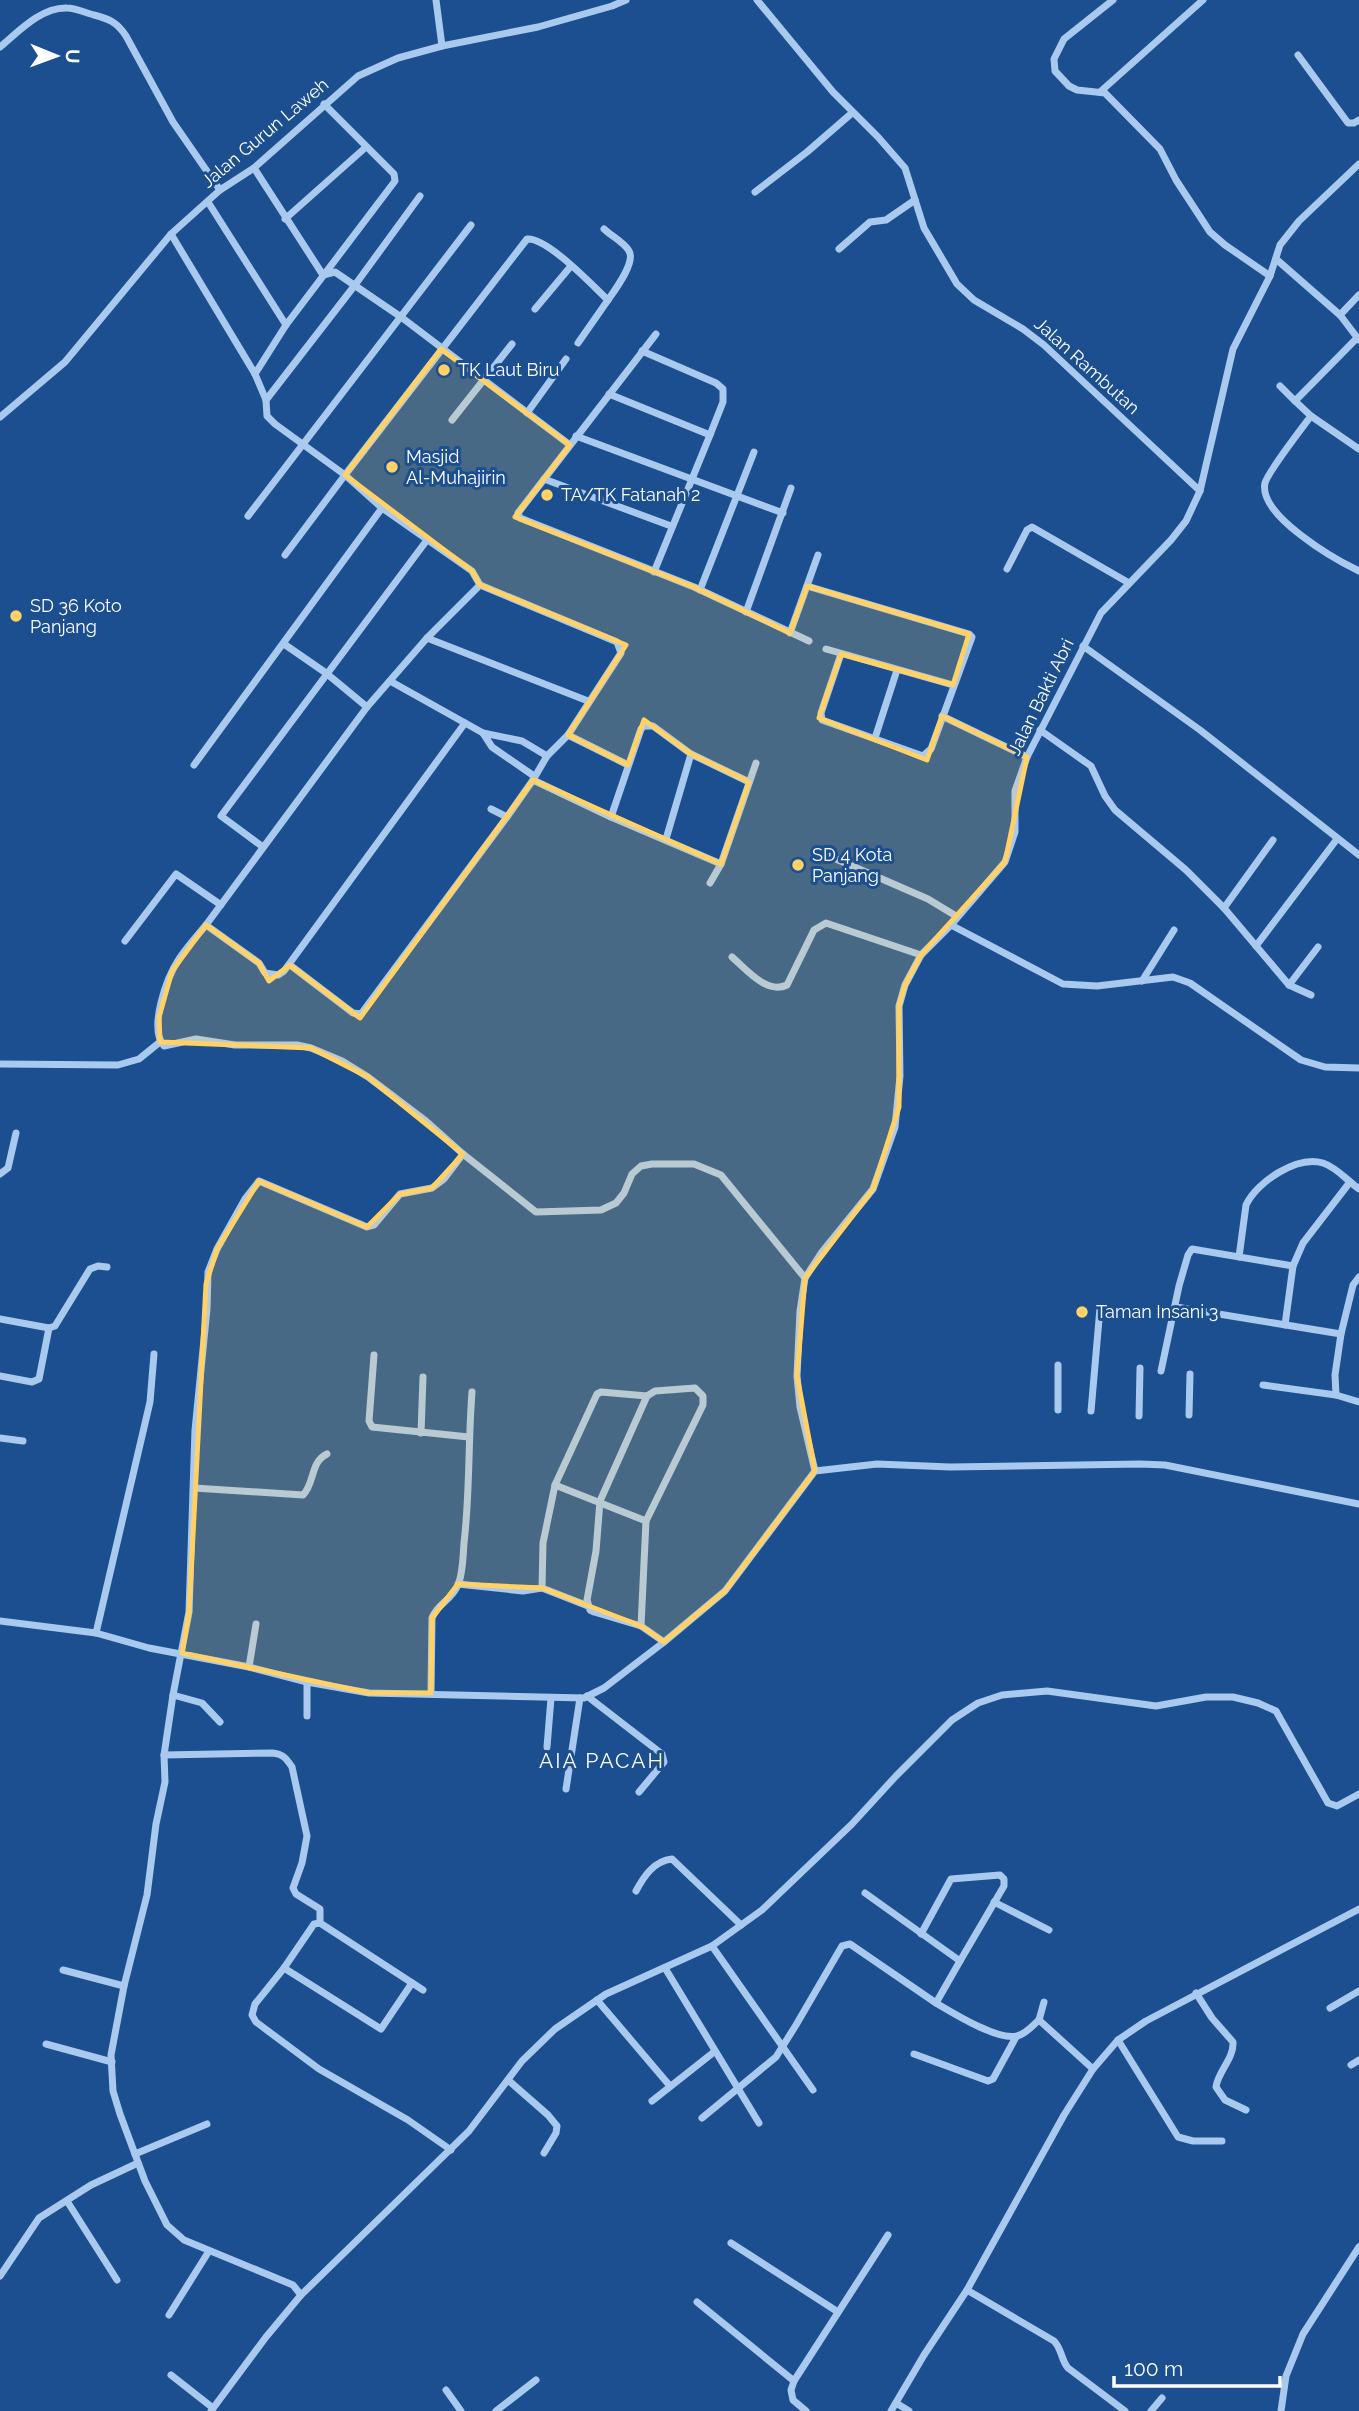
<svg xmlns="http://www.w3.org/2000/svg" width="1359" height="2411" font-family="Raleway,sans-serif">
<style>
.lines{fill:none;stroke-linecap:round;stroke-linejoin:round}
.street{stroke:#a9c9ee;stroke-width:7}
.marked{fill:#ffd166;fill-opacity:0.2;stroke:#ffd166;stroke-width:5;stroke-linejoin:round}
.poi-dot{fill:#ffd166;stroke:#1b4f8f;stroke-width:2.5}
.labels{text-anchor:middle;stroke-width:6;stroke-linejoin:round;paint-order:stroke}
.street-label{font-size:18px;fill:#fff;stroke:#1b4f8f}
.poi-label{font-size:18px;fill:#fff;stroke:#1b4f8f;text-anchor:start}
.quarter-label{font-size:21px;letter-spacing:2px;fill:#fff;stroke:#1b4f8f}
</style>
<rect width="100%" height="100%" fill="#1b4f8f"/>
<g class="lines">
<g class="street">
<path d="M436,0L442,46"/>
<path d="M757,0L833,92L878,137L905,168L924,228L957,284L974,300L1023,329L1044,345L1200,491"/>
<path d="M1113,0L1064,39L1054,59L1055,71L1069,86L1077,90L1105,93L1160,149L1176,180L1210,232L1225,245L1270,276"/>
<path d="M0,47C18,32 41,7 67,8C75,8 86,13 94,15C109,19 117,22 126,36L173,122L220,190"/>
<path d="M1298,55L1348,123H1354L1359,120"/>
<path d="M1100,92L1203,0"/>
<path d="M254,168L323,275L335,272L401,317L570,445"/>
<path d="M755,192L807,152L852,113"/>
<path d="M208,202L286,325"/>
<path d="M285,219L366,147"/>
<path d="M604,229C611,236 624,242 629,251C636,262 615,290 608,300"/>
<path d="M171,234L255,374L266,400L267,416L275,424L345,475L285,555"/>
<path d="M839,249L870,222L886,220L915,200"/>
<path d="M1276,259L1340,315L1359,340"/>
<path d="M535,309L571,266"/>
<path d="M1340,315L1359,295"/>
<path d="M656,334L518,513L520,518L694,587L809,641"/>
<path d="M578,343L608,300C593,286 547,237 527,239L345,475L382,508L472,571L480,585L617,642L621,653L568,735L547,756L533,780L611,817L721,864"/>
<path d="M642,351L716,383L723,389V402L710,435L654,572"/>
<path d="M255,374L286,325L395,181L394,174L324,104"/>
<path d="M1280,386L1295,401L1357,338"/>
<path d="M609,394L710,435"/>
<path d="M266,400L355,285L420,196"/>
<path d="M1295,401L1311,416L1359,449"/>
<path d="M527,413L566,359"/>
<path d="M1311,416C1302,428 1268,472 1265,483C1258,515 1334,559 1359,571"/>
<path d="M0,417L65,362L171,234L220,190L254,168L358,76L398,58L442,46L538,27L612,6L626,0"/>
<path d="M452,420L512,344"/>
<path d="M576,436L783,513"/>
<path d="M544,479L671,526"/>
<path d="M248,516L471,225"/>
<path d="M1007,569L1027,530L1032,527L1129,583"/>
<path d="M480,585L427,638L367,707L206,925C197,936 187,947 179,959C167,977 148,1028 164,1046L196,1039L235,1045H297L311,1048L342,1061L368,1077L426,1121L463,1154L536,1212L601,1210L616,1203L624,1193L632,1174L641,1166L652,1164H694L721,1175L805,1278"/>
<path d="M807,586L969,634L972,637L931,749L923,756L822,720L821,713L841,654"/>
<path d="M700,590L754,452"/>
<path d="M746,612L791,488"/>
<path d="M790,633L818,555"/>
<path d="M427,638L588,701"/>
<path d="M284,644L326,673L367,707"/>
<path d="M1083,646L1200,730L1359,855"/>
<path d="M826,649L953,685"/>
<path d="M390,681L483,733L492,747L534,776"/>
<path d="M942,716L1027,757"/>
<path d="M1040,730L1091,766L1105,796L1115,810L1186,870L1224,908L1289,985L1311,995"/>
<path d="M483,733L522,741L547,756"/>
<path d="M568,735L628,765"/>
<path d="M875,738L897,670"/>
<path d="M194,765L382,508"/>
<path d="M491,809L507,817L533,780"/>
<path d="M611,817L641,729L644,726H653L691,754"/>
<path d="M666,839L691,754L749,782"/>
<path d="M263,847L221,816L427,540"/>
<path d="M829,856L928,899L956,916"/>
<path d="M710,883L721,864L756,763"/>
<path d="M1224,908L1273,840"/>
<path d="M206,925L259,963L265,973L278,975L284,971L465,723"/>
<path d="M951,925L1063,984L1097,986L1173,977L1190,983L1301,1060L1325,1067L1359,1068"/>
<path d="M125,941L176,874L221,905"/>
<path d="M1256,946L1337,839"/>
<path d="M732,957C746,969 767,995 787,985L814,930L826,923L921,955"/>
<path d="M290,965L353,1013L361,1014L507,817"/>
<path d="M1142,981L1174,930"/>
<path d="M1289,985L1318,947"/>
<path d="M0,1064L118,1065L139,1059L160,1042"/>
<path d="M0,1174L8,1168L16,1133"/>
<path d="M1239,1257L1246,1205C1257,1182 1297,1155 1323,1163C1336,1167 1348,1181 1359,1189"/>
<path d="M1176,1307L1341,1334L1335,1375L1336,1395L1359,1402"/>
<path d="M0,1319L49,1328L55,1326L90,1269L98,1266L107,1267"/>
<path d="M1285,1325L1293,1266L1303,1243L1350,1182"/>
<path d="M1341,1334L1353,1285L1359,1277"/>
<path d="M374,1355L369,1421L372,1427L469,1437"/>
<path d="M1161,1371L1179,1286L1188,1255L1192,1249L1293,1266"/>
<path d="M0,1376L32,1382L39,1379L49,1328"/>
<path d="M1263,1385L1336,1395"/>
<path d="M647,1396L600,1501L596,1551L587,1600L590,1610L594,1612L641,1626L664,1642"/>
<path d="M1058,1410V1365"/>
<path d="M1091,1411L1100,1308"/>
<path d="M1189,1415L1190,1374"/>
<path d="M1139,1416L1140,1368"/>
<path d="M421,1433L423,1377"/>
<path d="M0,1438L23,1441"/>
<path d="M815,1471L800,1407L797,1376L800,1311L805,1278L822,1252L873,1189L895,1127L900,1076L899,1006L905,985L921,955L951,925L1005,862L1015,832V791L1027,757L1101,613L1171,540L1186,521L1200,491L1233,349L1270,276L1280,245L1299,221L1359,164"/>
<path d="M555,1485L646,1521L641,1626"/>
<path d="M194,1488L303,1495C315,1483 310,1462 327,1454"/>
<path d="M458,1584L523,1591L542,1588L588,1606"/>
<path d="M542,1588L543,1543L555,1485L597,1394L601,1392L647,1396L655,1391L695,1388L703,1396V1405L646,1521"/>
<path d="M0,1621L96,1633L149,1648L249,1667L307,1682L369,1693L584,1698L604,1688L664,1642L725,1591L815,1471L877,1464L950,1467L1140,1464L1165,1465L1359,1504"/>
<path d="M96,1633L150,1402L154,1354"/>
<path d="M249,1667L256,1624"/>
<path d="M307,1682V1716"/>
<path d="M431,1693L432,1618C437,1604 452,1600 458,1585C463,1573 463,1556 464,1543C470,1493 468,1443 472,1392"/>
<path d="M173,1695L202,1703L220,1722"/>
<path d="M587,1696L662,1754L664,1762L639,1792"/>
<path d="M547,1747L551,1698"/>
<path d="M164,1755L272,1753C283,1754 286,1758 292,1767L307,1836L302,1863L293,1888L296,1894L320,1909V1923"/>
<path d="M566,1789L580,1698"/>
<path d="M636,1891C644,1876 654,1861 672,1859L741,1925"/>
<path d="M994,1902L1049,1930"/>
<path d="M921,1934L951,1879L1000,1875L1004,1879V1886L960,1961"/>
<path d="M712,1946L813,2090"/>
<path d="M284,1968L381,2029L412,1983"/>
<path d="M665,1968L759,2123"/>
<path d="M63,1970L124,1986"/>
<path d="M423,1990L320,1923L314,1924L284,1968L255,2004L252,2015L256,2022L319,2069L408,2120L451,2150"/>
<path d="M1196,1993L1212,2018L1233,2042C1234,2059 1218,2071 1216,2087L1225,2100L1246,2110"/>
<path d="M597,2000L670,2086"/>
<path d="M936,2003C953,2013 998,2041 1017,2036C1026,2034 1032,2026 1039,2020L1093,2069"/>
<path d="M1330,2008L1359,1991"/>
<path d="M1039,2020L1044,2002"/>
<path d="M1118,2040L1178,2137L1193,2141H1222"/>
<path d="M46,2044L112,2062"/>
<path d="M914,2054L988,2081L993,2079L1016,2037"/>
<path d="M1351,2065L1359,2060"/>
<path d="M508,2080L548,2115L557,2126L556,2133L544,2153"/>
<path d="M652,2101L714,2052"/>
<path d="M702,2118L776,2057L796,2025L842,1946L850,1944L936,2003L960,1961L865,1893"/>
<path d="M135,2154L207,2124"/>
<path d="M67,2201L117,2280"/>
<path d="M731,2243L838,2312"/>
<path d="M0,2276L39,2218L91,2185L138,2163"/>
<path d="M967,2290L1054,2341C1062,2349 1061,2360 1068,2368L1125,2411"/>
<path d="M301,2295L469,2131L522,2061L555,2029L606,1994L712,1946L762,1910L852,1824L896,1776L952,1720L978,1703L1002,1695L1047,1691L1156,1706L1206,1697H1233L1258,1703L1276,1711L1328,1803L1337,1806L1359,1794"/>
<path d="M697,2302L794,2381L791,2390L793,2400L806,2411"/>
<path d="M169,2315L209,2251"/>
<path d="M171,2375L213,2408"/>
<path d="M794,2381L888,2235"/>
<path d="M446,2390L461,2411"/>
<path d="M896,2403L909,2411"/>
<path d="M211,2411L266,2337L301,2295L293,2285L184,2240L167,2225L145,2181L120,2114L113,2091L111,2055L124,1986L147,1895L156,1824L165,1782L164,1755L173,1695L189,1612L195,1430L207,1309L208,1272L217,1249L245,1199L259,1181L367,1227L374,1225L400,1194L432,1188L444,1179L463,1154"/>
<path d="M496,2411L536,2380"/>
<path d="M891,2411L924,2355L967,2290L1064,2115L1093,2069L1118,2040L1146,2021L1359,1909"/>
<path d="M1151,2411L1162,2398"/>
<path d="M1281,2411L1286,2376L1303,2334L1359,2247"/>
</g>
</g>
<path class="marked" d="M441,349L570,445L515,517L694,587L790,633L807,586L969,634L953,685L841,654L819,718L927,760L942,716L1027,757L1005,862L921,955L905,985L899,1006V1107L873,1189L805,1278L797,1376L815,1471L725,1591L664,1642L641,1626L542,1588L458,1584L432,1618L431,1693H369L182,1653L189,1612L206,1284L217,1249L259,1181L367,1227L400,1194L432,1188L463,1154L368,1077L311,1048L160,1042L159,1017L172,971L206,925L259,963L269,981L290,965L360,1018L533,780L721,864L749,782L691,754L644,720L628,765L568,735L626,645L480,585L472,571L345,475Z"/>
<g class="poi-dot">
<circle cx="444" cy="370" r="7"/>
<circle cx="392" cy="467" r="7"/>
<circle cx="547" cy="495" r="7"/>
<circle cx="16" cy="616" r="7"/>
<circle cx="798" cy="865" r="7"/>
<circle cx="1082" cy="1312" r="7"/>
</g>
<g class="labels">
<g class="street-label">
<text transform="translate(265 133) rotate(-40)" y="6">Jalan Gurun Laweh</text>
<text transform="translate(1087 366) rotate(42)" y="6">Jalan Rambutan</text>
<text transform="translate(1041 697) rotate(-64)" y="6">Jalan Bakti Abri</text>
</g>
<g class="poi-label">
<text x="458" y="376">TK Laut Biru</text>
<text x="406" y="463">Masjid<tspan x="406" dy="21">Al-Muhajirin</tspan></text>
<text x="561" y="501">TA/TK Fatanah 2</text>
<text x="30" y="612">SD 36 Koto<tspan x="30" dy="21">Panjang</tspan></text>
<text x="812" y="861">SD 4 Kota<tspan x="812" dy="21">Panjang</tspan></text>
<text x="1096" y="1318">Taman Insani 3</text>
</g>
<g class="quarter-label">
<text x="602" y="1768">AIA PACAH</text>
</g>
</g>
<g transform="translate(56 56) rotate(91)" stroke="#1b4f8f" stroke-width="5" paint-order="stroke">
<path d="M0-5L12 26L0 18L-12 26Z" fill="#ffffff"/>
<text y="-10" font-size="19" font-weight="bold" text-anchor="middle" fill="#ffffff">U</text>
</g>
<path d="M1114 2376v10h166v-10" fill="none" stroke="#ffffff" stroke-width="3.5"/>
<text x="1124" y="2376" font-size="21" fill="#ffffff" stroke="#1b4f8f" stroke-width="5" paint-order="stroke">100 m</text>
</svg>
